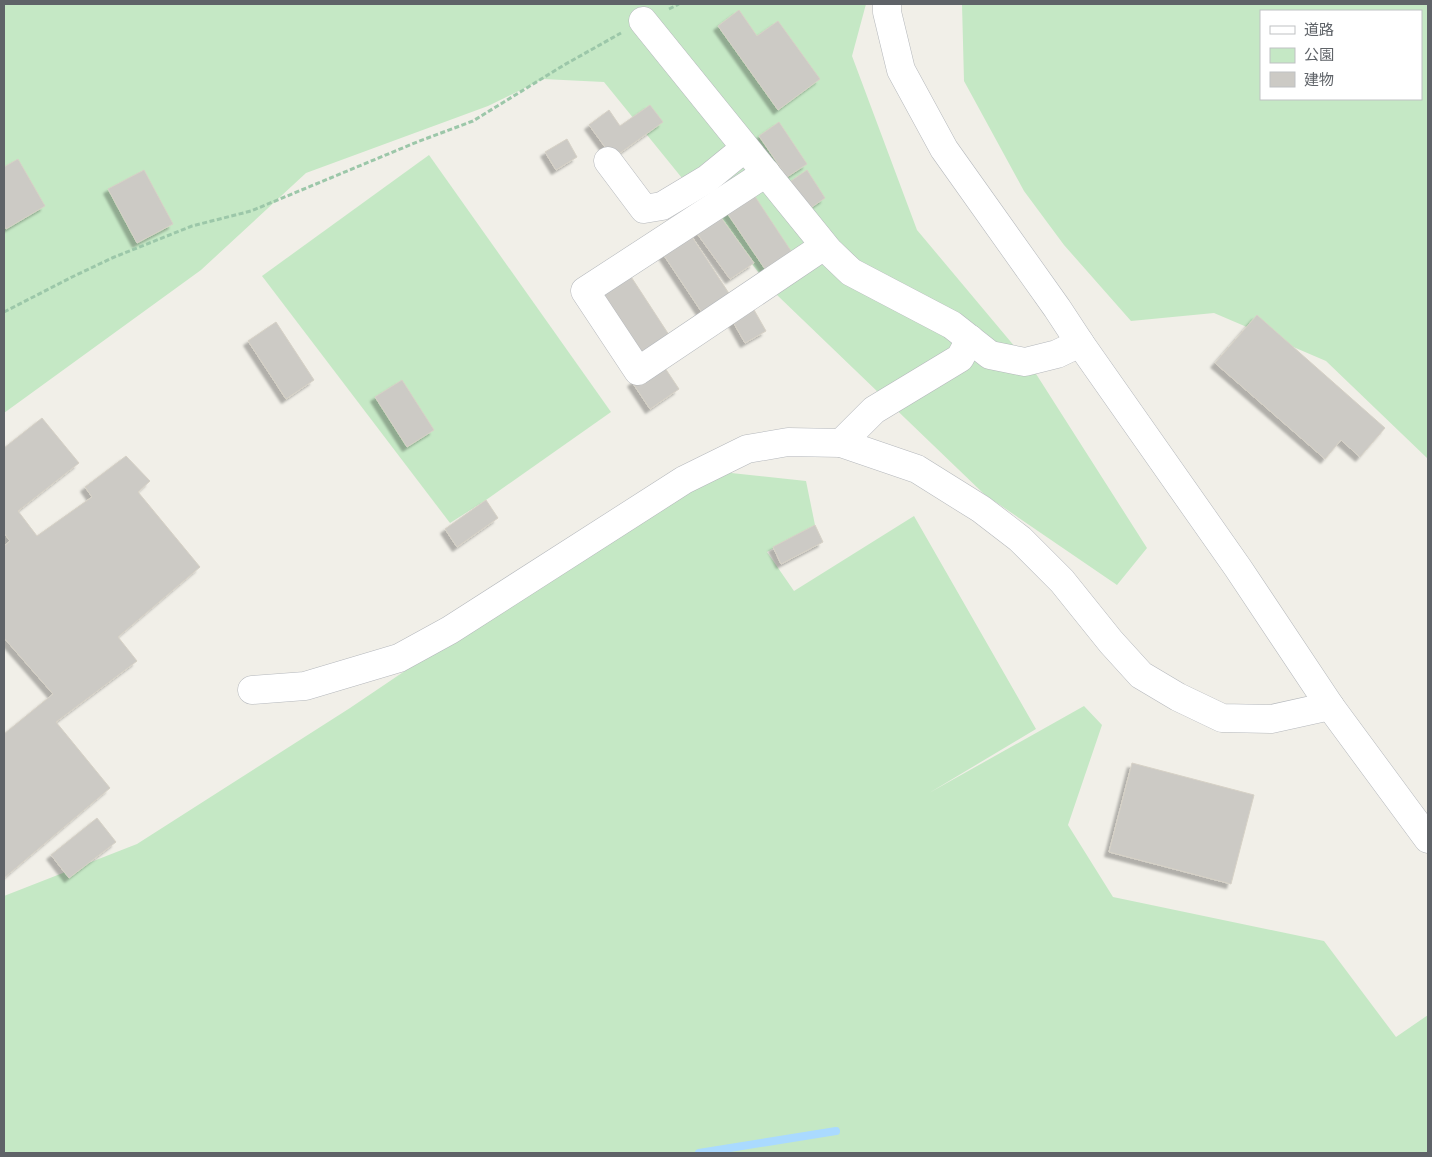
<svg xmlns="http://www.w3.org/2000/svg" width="1432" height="1157" font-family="Helvetica,'Noto Sans JP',sans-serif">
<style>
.green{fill:#c5e8c5;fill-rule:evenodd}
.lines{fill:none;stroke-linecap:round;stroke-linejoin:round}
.stream{stroke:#aadaff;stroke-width:8}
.building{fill:#cccac5;stroke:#d6d1c6;filter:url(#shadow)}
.minor-casing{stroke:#b5b8bc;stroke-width:29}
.tertiary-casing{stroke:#b5b8bc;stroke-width:29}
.path{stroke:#9cc7a9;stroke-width:3;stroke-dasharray:5 2.5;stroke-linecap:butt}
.minor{stroke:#fff;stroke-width:28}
.tertiary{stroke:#fff;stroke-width:28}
</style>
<defs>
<filter id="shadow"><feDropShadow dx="-4.5" dy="4.5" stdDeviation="1" flood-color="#0004"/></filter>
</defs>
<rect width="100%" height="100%" fill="#f1efe8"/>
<g class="green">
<path d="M4,4H866L852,56L917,230L1031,366L1147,548L1117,585L984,494L777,295L604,82L543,79L488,106L306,173L201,270L4,413Z"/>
<path d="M962,4H1428V461L1427,458L1326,361L1214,313L1131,321L1064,245L1024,191L964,81ZM1261,11H1421V99H1261Z"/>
<path d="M429,155L611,412L486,500L450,523L262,276Z"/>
<path d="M703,470L806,481L815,525L767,552L794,591L914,516L1036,729L929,793L1084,706L1102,725L1068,825L1113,897L1324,941L1396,1037L1428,1015V1153H4V896L137,844L350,708Z"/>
</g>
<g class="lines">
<path class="stream" d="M699,1153L836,1131"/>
</g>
<g class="building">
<path d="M739,10L757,36L778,21L820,79L778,110L718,26Z"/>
<path d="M650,105L663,122L613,158L589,125L609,110L620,126Z"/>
<path d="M779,122L807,164L787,177L759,136Z"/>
<path d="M567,139L577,157L556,170L545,152Z"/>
<path d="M18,159L45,206L6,229L4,225V167Z"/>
<path d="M144,170L173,224L137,243L108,189Z"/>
<path d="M807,170L825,198L809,209L791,181Z"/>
<path d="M750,189L793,254L767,272L723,207Z"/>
<path d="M717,212L754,263L730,279L693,228Z"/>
<path d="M687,229L732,298L705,317L659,248Z"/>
<path d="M626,269L671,338L642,357L596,288Z"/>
<path d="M749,301L766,331L745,343L728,313Z"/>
<path d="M1257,315L1385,428L1360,457L1341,440L1325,459L1215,363Z"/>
<path d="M276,322L314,380L286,399L248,341Z"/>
<path d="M661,362L679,389L650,409L632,382Z"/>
<path d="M402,380L434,430L407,447L375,397Z"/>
<path d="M42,418L79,463L18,511L37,536L92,497L85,487L126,456L150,481L138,492L200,567L118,637L137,661L56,722L110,788L4,878V734L53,694L4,638V546L10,541L4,533V448Z"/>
<path d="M486,500L498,518L457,547L445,529Z"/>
<path d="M815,525L823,542L781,564L773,547Z"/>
<path d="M1132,763L1254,795L1231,884L1109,852Z"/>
<path d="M97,818L116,842L69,878L51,855Z"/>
</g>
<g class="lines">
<g class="minor-casing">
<g id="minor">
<path d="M643,21L829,251L851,272L952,325L990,355L1025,362L1057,354L1080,343"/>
<path d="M608,161L644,209L662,206L707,179L745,148"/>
<path d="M766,173L585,291L638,371L824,246"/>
<path d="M841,443L874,410L960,358L970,339"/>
</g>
</g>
<g class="tertiary-casing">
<g id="tertiary">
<path d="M887,4V12L901,70L944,149L1057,308L1080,343L1238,568L1330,706L1428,839"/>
<path d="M252,690L305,686L399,658L450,630L684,480L747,449L788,442L841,443L917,469L981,509L1020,539L1062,581L1111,642L1141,675L1178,697L1222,718L1271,719L1330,706"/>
</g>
</g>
<g class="path">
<path d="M669,9L679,4"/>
<path d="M4,312L72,277L112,258L192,226L251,211L417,142L473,121L564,65L621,33"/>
</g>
<use href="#minor" class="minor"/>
<use href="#tertiary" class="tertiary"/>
</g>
<rect width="1432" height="1157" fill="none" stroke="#5f6368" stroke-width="10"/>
<rect x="1260" y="10" width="162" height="90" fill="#ffffff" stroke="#bfc1c3"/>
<rect x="1270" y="26" width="25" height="8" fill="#ffffff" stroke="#bfc1c3"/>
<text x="1304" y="35" font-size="15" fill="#5f6368">道路</text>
<rect x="1270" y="48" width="25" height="15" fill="#c5e8c5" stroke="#bfc1c3"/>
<text x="1304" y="60" font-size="15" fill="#5f6368">公園</text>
<rect x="1270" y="72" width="25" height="15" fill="#cccac5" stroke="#bfc1c3"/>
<text x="1304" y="85" font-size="15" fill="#5f6368">建物</text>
</svg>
